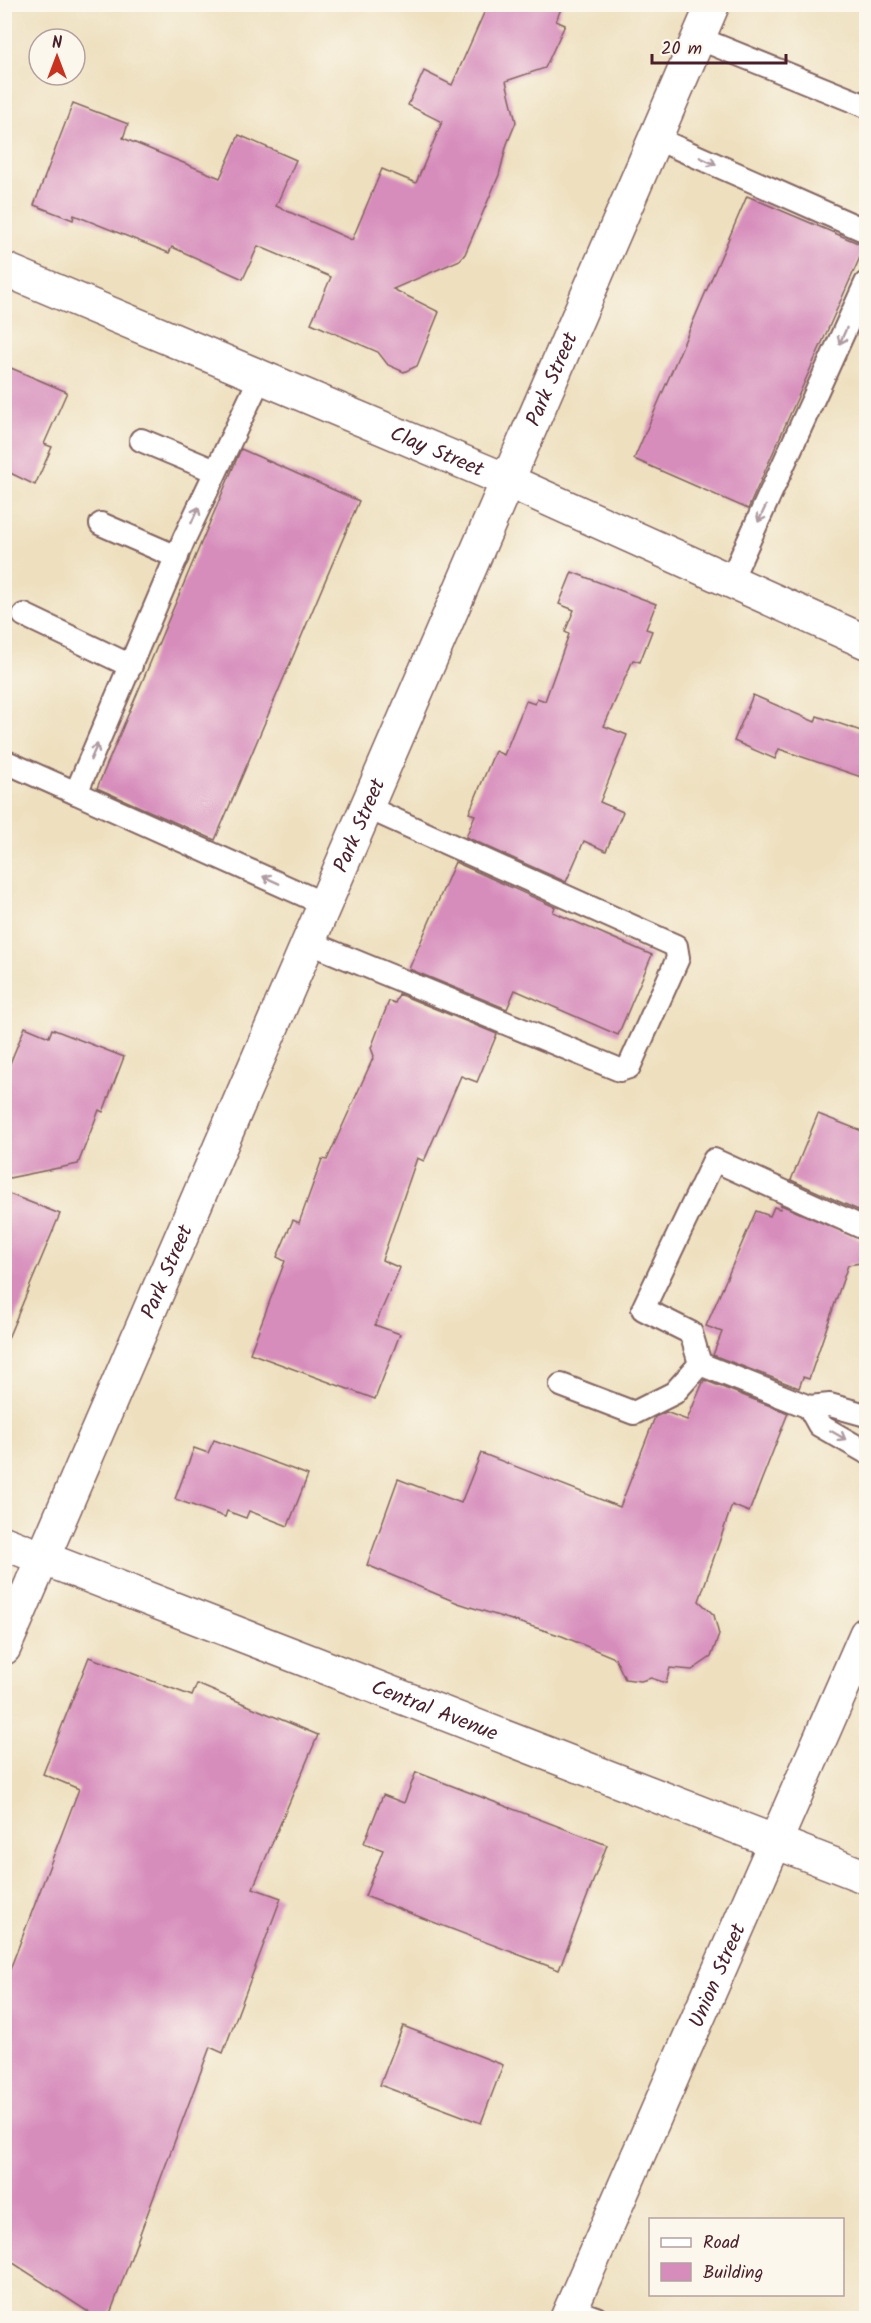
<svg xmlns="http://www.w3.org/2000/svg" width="871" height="2323" font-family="Kalam,sans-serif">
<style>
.building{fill:#d78dbc}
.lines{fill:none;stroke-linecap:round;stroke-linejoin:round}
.service-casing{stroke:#83635f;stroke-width:26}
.minor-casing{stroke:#83635f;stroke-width:36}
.tertiary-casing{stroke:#83635f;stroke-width:36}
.service{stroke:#fff;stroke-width:22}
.minor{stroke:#fff;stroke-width:33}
.tertiary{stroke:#fff;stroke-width:33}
.oneway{stroke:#ae9aa0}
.labels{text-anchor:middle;stroke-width:6;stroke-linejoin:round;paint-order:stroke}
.street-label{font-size:21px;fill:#4a1f2b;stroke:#fbf7ec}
</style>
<rect width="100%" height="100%" fill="#fbf7ec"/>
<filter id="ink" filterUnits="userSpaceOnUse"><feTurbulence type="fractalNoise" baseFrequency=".0167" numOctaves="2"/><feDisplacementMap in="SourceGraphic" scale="12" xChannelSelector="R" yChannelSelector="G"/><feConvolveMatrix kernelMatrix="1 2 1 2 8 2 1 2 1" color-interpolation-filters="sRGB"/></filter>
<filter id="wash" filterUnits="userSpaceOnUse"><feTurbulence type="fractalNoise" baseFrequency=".008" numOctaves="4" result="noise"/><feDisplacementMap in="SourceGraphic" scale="24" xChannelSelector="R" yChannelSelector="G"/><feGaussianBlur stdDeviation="1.35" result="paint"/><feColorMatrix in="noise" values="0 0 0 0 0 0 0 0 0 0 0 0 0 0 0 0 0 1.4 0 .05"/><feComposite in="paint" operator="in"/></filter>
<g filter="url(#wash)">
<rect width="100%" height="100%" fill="#eee0bf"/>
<g id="blocks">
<g class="building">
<path d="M488,4H563L556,21L565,25L545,68L506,81L516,122L507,144L499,175L465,254L460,260L393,289L439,312L417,366L404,372L388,365L378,352L311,323L331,277L258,246L243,279L172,247L169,253L74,215L73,220L34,205L73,103L128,124L123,138L220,178L239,135L296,160L276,206L352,240L382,169L416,183L442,122L408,105L424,71L452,85Z"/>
<path d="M747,196L865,246L748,509L634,459Z"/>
<path d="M4,365L67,392L44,444L52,447L35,485L4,470Z"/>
<path d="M241,449L359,501L215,840L97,788Z"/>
<path d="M572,572L656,604L646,629L652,631L640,662L633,660L604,726L627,735L600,802L623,812L606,851L584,841L566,882L466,837L475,815L469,813L495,751L504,755L526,701L535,704L537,698L545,701L569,634L565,632L574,610L559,604Z"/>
<path d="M753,695L815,722L817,716L867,733V779L779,749L775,759L734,741Z"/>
<path d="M455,862L555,907L553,912L652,955L618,1035L515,990L507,1009L409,969Z"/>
<path d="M399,994L497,1034L477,1082L461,1076L424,1161L417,1158L382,1260L400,1268L375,1325L400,1334L375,1399L250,1353L285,1261L277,1257L293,1220L299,1223L322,1159L327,1160L374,1056L371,1048L389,1001L395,1003Z"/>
<path d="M25,1027L49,1037L52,1029L124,1057L103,1112L99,1110L78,1164L4,1179V1078Z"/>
<path d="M818,1114L867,1133V1214L791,1180Z"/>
<path d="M4,1192L60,1214L6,1343H4Z"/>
<path d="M781,1205L867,1242V1262L848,1265L809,1379L803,1377L799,1388L713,1355L722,1332L706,1326L756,1211L770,1216L774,1207L780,1209Z"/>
<path d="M704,1380L788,1413L749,1512L732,1505L699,1601L714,1615L719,1635L711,1657L692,1670L670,1668L666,1683L651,1678L641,1681L625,1679L615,1658L562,1636L458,1603L367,1565L398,1479L461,1503L481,1453L620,1507L655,1417L666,1412L687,1420Z"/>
<path d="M214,1440L308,1475L288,1526L249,1511L246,1518L227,1511L225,1517L175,1499L194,1448L208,1453Z"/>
<path d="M89,1657L192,1696L197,1684L318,1735L253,1888L281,1898L223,2053L210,2047L108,2319H99L4,2257V1985L79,1789L43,1774Z"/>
<path d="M416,1772L607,1845L559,1970L365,1896L383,1850L364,1843L383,1795L404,1803Z"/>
<path d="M403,2026L503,2065L481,2123L380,2085Z"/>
</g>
</g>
</g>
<g filter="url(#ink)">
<use href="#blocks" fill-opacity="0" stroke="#83635f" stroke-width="1.5"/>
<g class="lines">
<g class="service-casing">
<g id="service">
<path d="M698,38L866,106"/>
<path d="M655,138L866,231"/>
<path d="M260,378L184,539L76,793L324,904"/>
<path d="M141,440L215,471"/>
<path d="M101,524L177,557"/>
<path d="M730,582L866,283"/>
<path d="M24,615L131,666"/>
<path d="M4,761L76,793"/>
<path d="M308,942L620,1070L629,1067L678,958L676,946L366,807"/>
<path d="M700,1364L691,1333L643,1309L714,1160L866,1229"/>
<path d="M561,1385L634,1413L674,1393L700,1364L809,1407"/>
<path d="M866,1415L830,1405L809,1407L819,1425L866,1452"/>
<path d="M571,2309L596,2318"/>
</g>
</g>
<g class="minor-casing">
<g id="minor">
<path id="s1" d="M4,269L506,480L866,642"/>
<path id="s2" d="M4,1648L713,4"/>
<path id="s3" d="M567,2318L866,1634"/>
</g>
</g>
<g class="tertiary-casing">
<g id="tertiary">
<path id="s4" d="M4,1543L866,1877"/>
</g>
</g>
<use href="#service" class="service"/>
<use href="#minor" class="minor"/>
<use href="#tertiary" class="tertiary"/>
</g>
<defs><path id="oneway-shaft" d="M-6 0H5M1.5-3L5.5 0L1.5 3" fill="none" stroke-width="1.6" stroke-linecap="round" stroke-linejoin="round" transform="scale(1.5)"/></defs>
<g class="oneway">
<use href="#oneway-shaft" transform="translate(708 161) rotate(24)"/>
<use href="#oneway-shaft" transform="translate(843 336) rotate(114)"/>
<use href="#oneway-shaft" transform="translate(762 514) rotate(115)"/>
<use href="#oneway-shaft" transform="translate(195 515) rotate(-66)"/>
<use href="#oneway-shaft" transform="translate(94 752) rotate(-67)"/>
<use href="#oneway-shaft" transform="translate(271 880) rotate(-156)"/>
<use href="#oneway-shaft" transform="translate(838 1435) rotate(30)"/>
</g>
</g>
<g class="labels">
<g class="street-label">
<text dy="7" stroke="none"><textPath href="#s2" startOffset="1382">Park Street</textPath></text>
<text dy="7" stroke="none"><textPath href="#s1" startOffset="470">Clay Street</textPath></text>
<text dy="7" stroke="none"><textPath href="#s2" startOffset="896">Park Street</textPath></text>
<text dy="7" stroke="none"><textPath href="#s2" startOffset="410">Park Street</textPath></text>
<text dy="7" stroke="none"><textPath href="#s4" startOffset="462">Central Avenue</textPath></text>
<text dy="7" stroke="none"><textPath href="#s3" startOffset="374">Union Street</textPath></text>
</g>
</g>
<rect width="871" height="2323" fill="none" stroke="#fbf7ec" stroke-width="24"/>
<rect x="649" y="2218" width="195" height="78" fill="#fbf7ec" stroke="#b4a19f" stroke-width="1.5"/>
<rect x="661" y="2238" width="30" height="9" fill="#ffffff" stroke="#b4a19f" stroke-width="1.5"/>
<text x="703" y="2248" font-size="18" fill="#4a1f2b">Road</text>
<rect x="661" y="2263" width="30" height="18" fill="#d78dbc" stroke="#b4a19f" stroke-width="1.5"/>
<text x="703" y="2278" font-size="18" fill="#4a1f2b">Building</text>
<g transform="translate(57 57)"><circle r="28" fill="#fbf7ec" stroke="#b4a19f" stroke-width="1.5"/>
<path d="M0-4.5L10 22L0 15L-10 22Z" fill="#c8321e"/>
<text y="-9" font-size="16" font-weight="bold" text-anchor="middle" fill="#4a1f2b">N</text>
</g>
<path d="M652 54v9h134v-9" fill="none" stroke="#4a1f2b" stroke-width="3"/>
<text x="661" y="54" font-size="18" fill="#4a1f2b" stroke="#fbf7ec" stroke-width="4.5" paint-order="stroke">20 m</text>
</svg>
